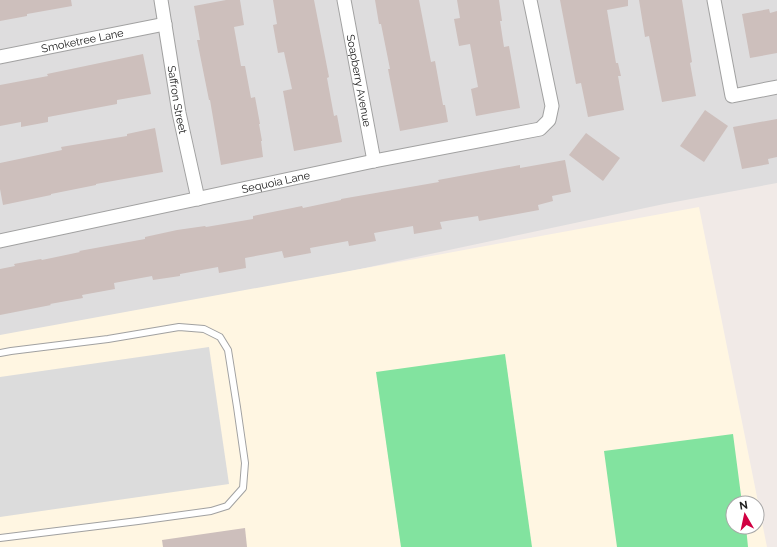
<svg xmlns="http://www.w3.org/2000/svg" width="777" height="547" font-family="Raleway,sans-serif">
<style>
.residential{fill:#deddde}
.education{fill:#fff6e2;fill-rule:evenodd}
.pitch{fill:#82e39f}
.parking{fill:#dcdcdc}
.building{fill:#cdbfbc}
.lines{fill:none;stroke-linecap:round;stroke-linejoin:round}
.lane-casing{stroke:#a1a1a1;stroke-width:8}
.street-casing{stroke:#a1a1a1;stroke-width:15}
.lane{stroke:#fff;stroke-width:6}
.street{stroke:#fff;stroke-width:13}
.labels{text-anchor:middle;stroke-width:3;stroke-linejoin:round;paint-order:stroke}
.street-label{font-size:11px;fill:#202020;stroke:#fff}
</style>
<rect width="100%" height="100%" fill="#f1eae7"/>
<path class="residential" d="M0,0H777V183L664,204L0,346Z"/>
<path class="education" d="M699,207L767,547H0V335ZM733,503H757V527H733Z"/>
<g class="pitch">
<path d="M505,354L532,547H401L376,372Z"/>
<path d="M733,434L742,503H733V527H746L748,547H617L604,451Z"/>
</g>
<path class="parking" d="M209,347L229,484L0,517V377Z"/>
<g class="building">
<path d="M0,0H71L72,6L27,14V16L0,21Z"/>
<path d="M226,0H240L244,25L234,27L241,66H245L251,98L255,97L260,124H259L262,141H261L263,157L221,165L210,100H209L197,40H200L194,6Z"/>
<path d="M273,0H314L329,77L327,78L334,116L337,115L342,142L294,151L283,91L292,89L284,52L278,53L273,25L277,24Z"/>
<path d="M375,0H419L431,62L435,61L443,105H445L448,122L400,131L388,69H390L381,24H379Z"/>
<path d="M457,0H499L502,21H500L504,47L509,46L520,108L476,116L471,89L478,87L470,44L459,46L454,19L460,18Z"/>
<path d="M560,0H628V6L607,10L616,63H618L621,76H618L624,110L588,117L581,83L576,84Z"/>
<path d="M639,0H682L692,62L690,63L696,96L662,102L649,36L645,37Z"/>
<path d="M769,9L770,13L777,11V53L750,58L742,14Z"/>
<path d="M143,54L151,94L117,100V104L48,117V122L21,127V122L0,126V85L48,76L47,74Z"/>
<path d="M705,110L728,126L704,162L680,146Z"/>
<path d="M777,119V157L768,159L769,164L742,169L733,127Z"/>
<path d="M155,128L163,172L96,184V185L51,194V195L3,205L0,189V163L62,150L61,147L127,136V134Z"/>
<path d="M586,133L620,158L603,181L569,155Z"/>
<path d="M565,160L571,192L552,196L553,201L538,205L539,210L479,221L478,216L440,222L442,229L414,234L413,226L374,233L376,241L349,246L348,241L310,248L311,253L284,258L282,251L245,258L246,268L219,273L218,267L180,274V276L153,280L152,276L114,283L115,289L82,295L83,298L50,304L51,305L0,315V269L15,266L14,264L41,259L42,260L80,252L79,251L145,239V237L177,230L205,226L206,227L253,219V216L302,206L303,208L341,200V199L439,182L438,180L520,165V168Z"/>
<path d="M245,528L247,547H163L162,540Z"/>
</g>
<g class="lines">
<g class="lane-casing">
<path id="lane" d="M0,353L11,351L108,339L179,327L204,329L220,337L228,350L237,407L245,463L243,488L227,506L211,511L138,521L0,538"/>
</g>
<g class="street-casing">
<g id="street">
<path id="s1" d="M161,0L179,113L198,199"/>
<path id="s2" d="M344,0L374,161"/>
<path d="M714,0L732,96L777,87"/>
<path id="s3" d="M0,57L165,24"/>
<path id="s4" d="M0,241L374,161L540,129L549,120L552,106L530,0"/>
</g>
</g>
<use href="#lane" class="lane"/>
<use href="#street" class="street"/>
</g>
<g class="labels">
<g class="street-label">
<text dy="4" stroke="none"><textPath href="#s3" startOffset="84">Smoketree Lane</textPath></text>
<text dy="4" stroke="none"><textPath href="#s2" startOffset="82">Soapberry Avenue</textPath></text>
<text dy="4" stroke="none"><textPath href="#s1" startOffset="101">Saffron Street</textPath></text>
<text dy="4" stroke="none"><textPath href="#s4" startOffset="282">Sequoia Lane</textPath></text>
</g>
</g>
<g transform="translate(745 515) rotate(351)"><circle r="19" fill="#ffffff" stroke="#a6a6a6"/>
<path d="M0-3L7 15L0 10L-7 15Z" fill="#d10042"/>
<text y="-6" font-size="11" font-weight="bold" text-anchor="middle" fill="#202020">N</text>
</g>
</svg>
